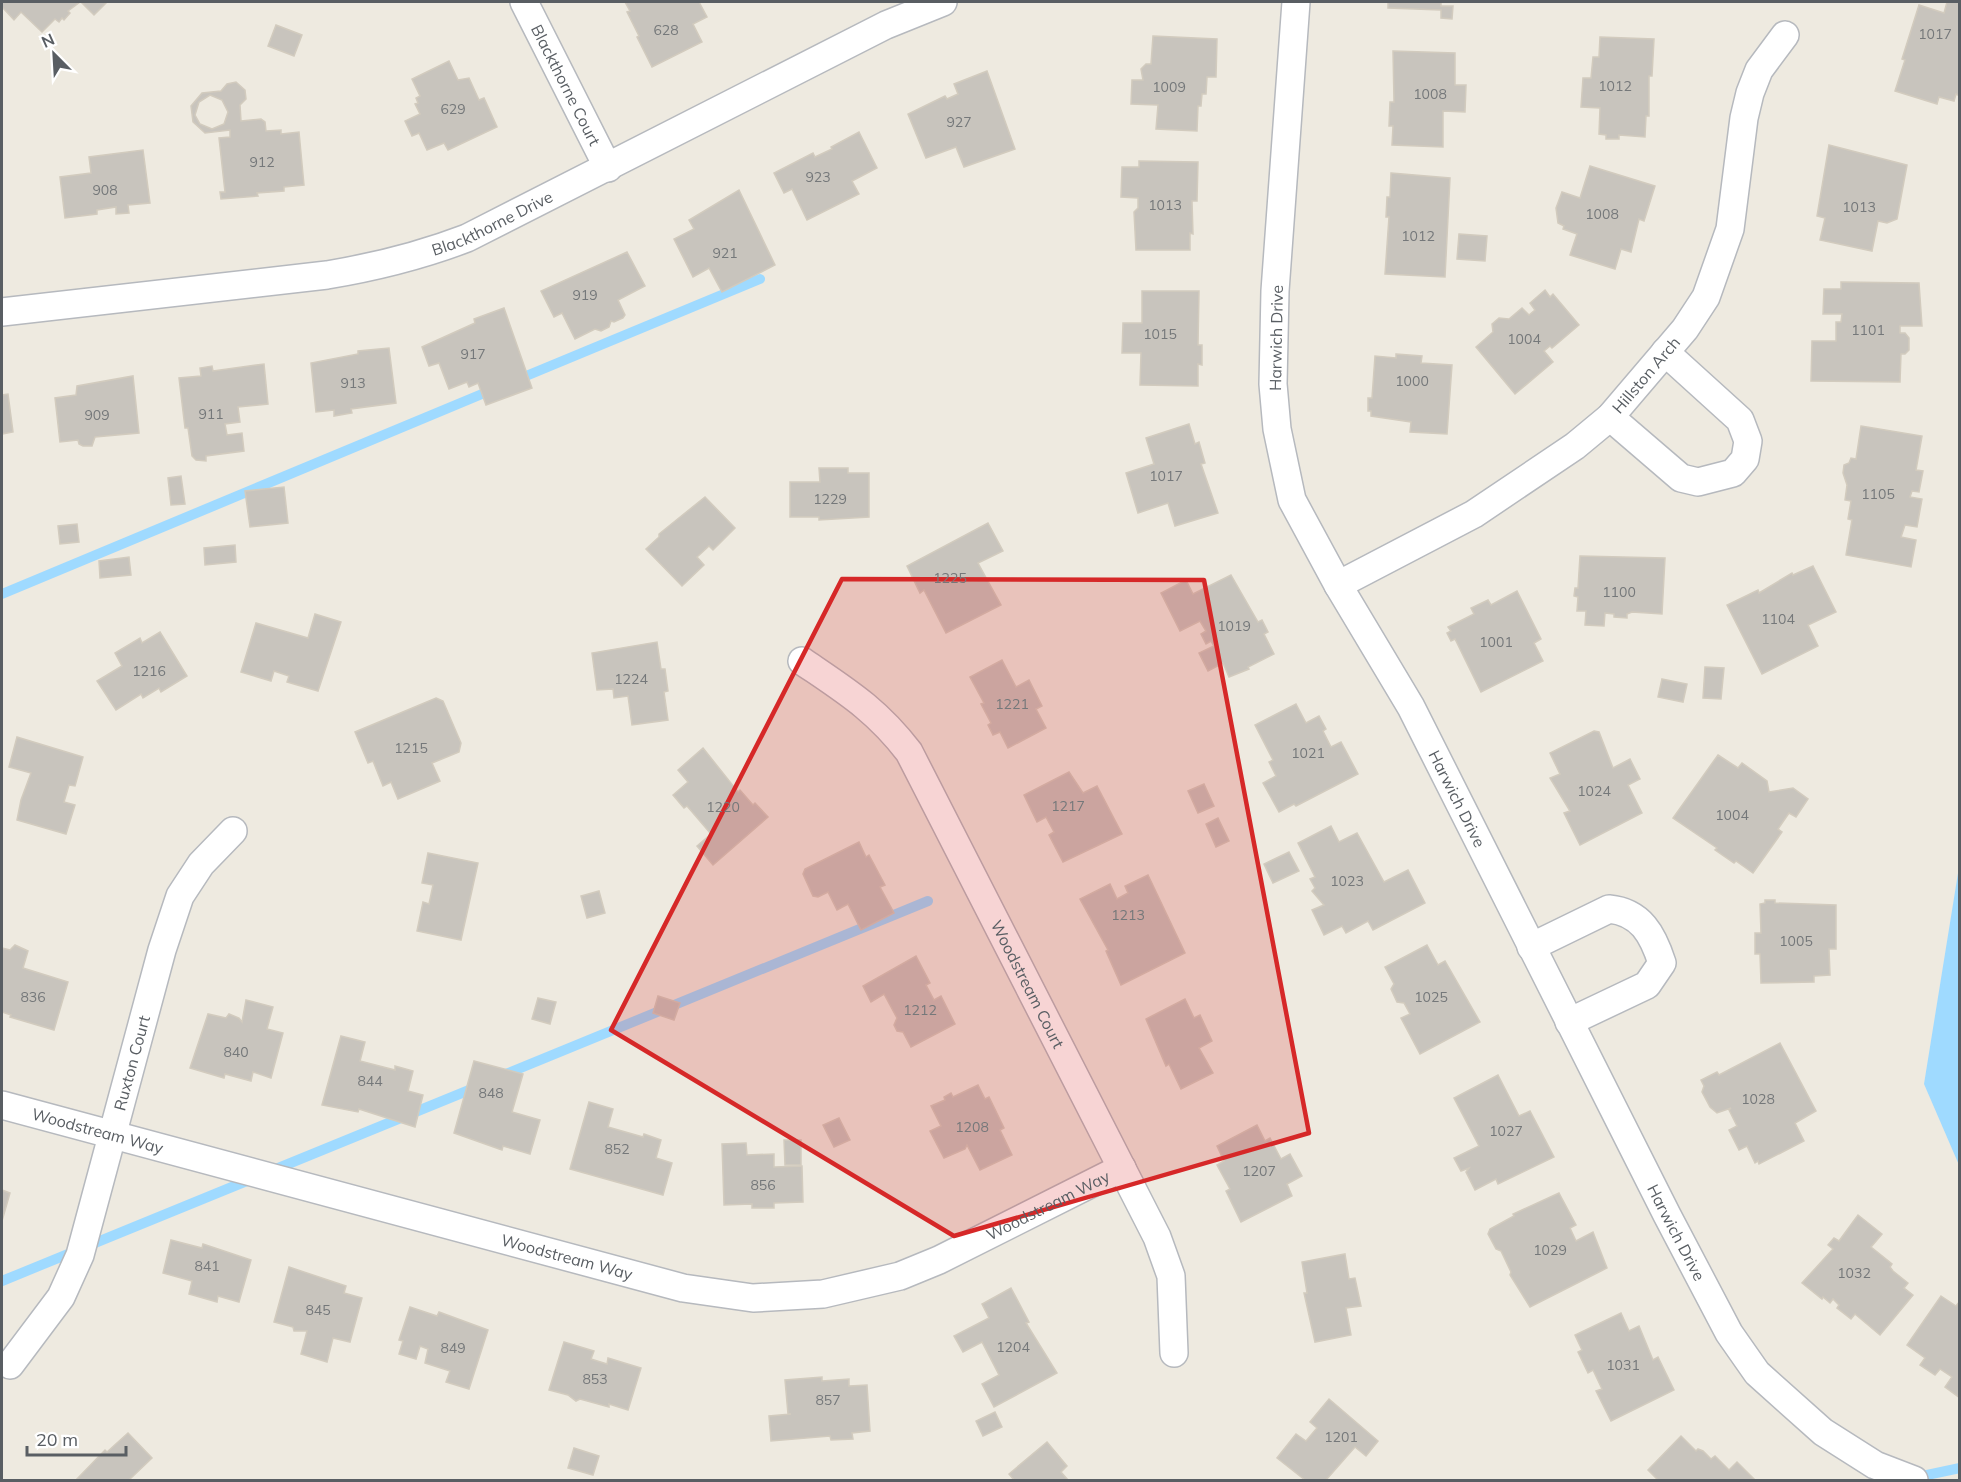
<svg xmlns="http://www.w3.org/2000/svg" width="1961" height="1482" font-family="Mulish,sans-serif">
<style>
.water{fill:#9fdaff}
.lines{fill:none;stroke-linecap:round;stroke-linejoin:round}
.stream{stroke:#9fdaff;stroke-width:10}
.building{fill:#c8c4bd;stroke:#d2cbbe;stroke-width:1.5;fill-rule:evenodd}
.street-casing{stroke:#b6b9be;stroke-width:30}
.street{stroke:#fff;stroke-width:27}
.marked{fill:#d62828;fill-opacity:0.2;stroke:#d62828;stroke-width:4.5;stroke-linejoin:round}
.labels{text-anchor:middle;stroke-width:4.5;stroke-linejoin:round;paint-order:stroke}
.number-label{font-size:14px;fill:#75787a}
.street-label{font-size:16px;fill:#595e63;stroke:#fff}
</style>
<rect width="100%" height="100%" fill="#eeeae0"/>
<path class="water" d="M1959,867V1165L1924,1084Z"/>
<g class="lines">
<g class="stream">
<path d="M514,381L760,279"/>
<path d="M2,594L494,389"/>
<path d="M501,1076L928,901"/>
<path d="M271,1171L479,1086"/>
<path d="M2,1281L254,1178"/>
<path d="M1913,1478L1960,1468"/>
</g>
</g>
<g class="building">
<path d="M2,2H80L68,11L70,13L64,20L62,18L59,22L55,19L42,32L21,12L14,20L2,7Z"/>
<path d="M81,2H107L94,15Z"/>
<path d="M625,2H699L707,17L693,24L702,42L652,67L637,37L639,36L627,12L630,11Z"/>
<path d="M1388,2H1441V6H1453L1452,19L1441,18V10L1388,8Z"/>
<path d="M1947,2H1960V96L1956,94L1954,101L1939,97L1937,104L1895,91L1905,60L1902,59L1919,5L1944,13Z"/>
<path d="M276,25L302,35L294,56L268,46Z"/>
<path d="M1153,36L1217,39L1216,77H1207L1206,94H1202L1201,106H1198L1197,131L1156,129L1158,105L1131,104L1132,80H1143L1141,69L1146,64H1151Z"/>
<path d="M1600,37L1654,39L1652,76H1649V116H1646L1645,137L1619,135V139H1606V135L1599,134L1600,108L1581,107L1583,78H1591L1593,57H1599Z"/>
<path d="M1393,51L1455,53V85H1466L1465,112L1443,111V147L1392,145L1393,126H1389L1390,102H1394Z"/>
<path d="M449,61L458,80L469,78L479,100L484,98L497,127L448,150L444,143L427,150L419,133L412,136L405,121L420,114L415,104L418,103L416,98L420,96L412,79Z"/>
<path d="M987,71L1015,149L964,167L956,147L926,158L908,114L945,96L947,99L958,94L954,84Z"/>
<path d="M236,82L245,90L246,99L240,105L241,121L261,119L265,122L266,131L281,130V134L299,132L304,185L284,187V191L257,193L258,196L221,199L220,192H225L219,138L230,137V130L205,133L193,122L191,106L202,93L221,91L227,84ZM210,95L222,100L228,112L224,124L212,129L200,124L195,115L199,102Z"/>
<path d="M859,132L877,168L852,181L859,194L807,220L792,189L784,193L774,173L813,153L815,157L832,149L831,147Z"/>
<path d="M1829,145L1907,165L1897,219L1887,223L1878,221L1872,251L1820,240L1825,218L1817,216Z"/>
<path d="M143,150L150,203L128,205L129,213L116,214V207L97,210V214L65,218L60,177L91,173L89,157Z"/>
<path d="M1139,161L1198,162L1197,201H1192L1193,234L1190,233V250H1136L1134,212L1138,208V198L1121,197L1122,167H1139Z"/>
<path d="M1590,166L1655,186L1644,221L1639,219L1631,252L1621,249L1615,269L1570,255L1577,234L1563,229L1564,226L1558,223L1556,208L1562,192L1580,198Z"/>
<path d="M1391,173L1450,178L1445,277L1385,274L1389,217H1386L1387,197H1390Z"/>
<path d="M739,190L775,265L722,292L709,268L693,277L674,239L694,229L689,220Z"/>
<path d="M1459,234L1487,236L1485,261L1457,259Z"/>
<path d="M627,252L645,286L618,300L625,315L623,318L614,322L611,321L609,327L601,331L595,329L575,339L562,313L554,317L541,291Z"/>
<path d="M1841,282L1919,283L1922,326H1900V333H1905L1909,338V350L1905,354H1901L1900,382L1811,381L1812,341H1836V322H1841L1842,314H1823L1824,289H1841Z"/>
<path d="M1545,290L1550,297L1553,294L1579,325L1552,348L1550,346L1544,351L1553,362L1515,394L1476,347L1493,332L1492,324L1499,318L1509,319L1522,308L1529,315L1535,310L1530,303Z"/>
<path d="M1142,291H1199L1198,345H1202V365L1198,364V386L1140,385L1141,353H1122L1123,323H1142Z"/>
<path d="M504,308L532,388L486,405L478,383L469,387L467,382L449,389L439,363L429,366L422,347L475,323L474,319Z"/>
<path d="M389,348L396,403L351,409L352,413L334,416V410L316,412L311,363L358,354V351Z"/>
<path d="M1396,354L1422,356L1421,363L1452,365L1447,434L1410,432L1411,422L1371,416V411H1368V398H1372L1375,356L1396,358Z"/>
<path d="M264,364L268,404L238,407L240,422L225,424L227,435L242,433L244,451L206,456V461L196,460L192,456L188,428H185L179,378L201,376L200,368L212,366L213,371Z"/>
<path d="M133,376L139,433L95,437L92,446H83L79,444L78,440L60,442L55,398L76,395L77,386Z"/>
<path d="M8,394L13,432L2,434V395Z"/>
<path d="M1189,424L1195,444L1199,442L1205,463L1201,464L1218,513L1175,526L1168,503L1138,513L1126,473L1154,464L1146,438Z"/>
<path d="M1861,426L1922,436L1916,470L1923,471L1919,492L1912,491L1910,497L1922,499L1917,527L1905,525L1901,537L1916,540L1911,567L1846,555L1852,520L1848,519L1851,501L1845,500L1847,485L1843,473L1844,465L1849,463L1851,458L1856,459Z"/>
<path d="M819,468H848V473H869V517L819,520V517H790V482H820Z"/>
<path d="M181,476L185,504L171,505L168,478Z"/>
<path d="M284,487L288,523L250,527L245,491Z"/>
<path d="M705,497L735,528L713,550L709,546L697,557L704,565L682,586L646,549L659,537V534Z"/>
<path d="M988,523L1003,551L978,563L1001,605L946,633L924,590L920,593L907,566Z"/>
<path d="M77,524L79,542L60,544L58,526Z"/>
<path d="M235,545L236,562L205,565L204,548Z"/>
<path d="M1580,556L1665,558L1662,614L1632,612L1627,614V618L1614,617V614L1605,613L1604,626L1585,625L1586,611H1577L1578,597L1574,596L1575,588H1578Z"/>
<path d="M129,557L131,575L100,578L99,561Z"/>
<path d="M1813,566L1836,612L1808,625L1818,646L1762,674L1727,605L1758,590L1759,593L1792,573L1793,575Z"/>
<path d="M1231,575L1258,622L1262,620L1268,632L1264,634L1274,654L1248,667L1249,669L1229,677L1223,663L1208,671L1199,653L1214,646L1211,641L1206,644L1201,634L1206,631L1200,621L1180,631L1161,593L1186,580L1193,594Z"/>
<path d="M1517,591L1541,639L1534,643L1543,661L1481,692L1455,639L1451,641L1447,633L1451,631L1448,627L1474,614L1471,608L1488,600L1491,605Z"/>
<path d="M315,614L341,622L318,691L287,682L289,676L274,671L271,681L241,672L256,623L308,638Z"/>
<path d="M160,632L187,676L161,692L159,688L143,698L141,694L116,710L97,681L122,666L115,653L140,638L142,643Z"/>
<path d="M657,642L661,669H665L668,691L664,692L668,720L632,725L628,696L614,698L613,689L597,690L592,653Z"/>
<path d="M1002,660L1016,687L1029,680L1042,706L1036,709L1046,728L1008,748L1000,732L993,735L988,725L991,723L981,704L984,703L970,677Z"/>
<path d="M1705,667L1724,668L1721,699L1703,698Z"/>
<path d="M1662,679L1687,684L1683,702L1658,697Z"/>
<path d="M436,698L443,701L461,743L459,752L432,763L440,781L398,799L391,782L383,786L373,761L368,763L355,732Z"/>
<path d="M1296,704L1306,723L1319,716L1326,729L1323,731L1331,747L1341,742L1358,774L1296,806L1294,804L1279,812L1263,783L1276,776L1269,762L1273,760L1255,725Z"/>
<path d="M1594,731L1599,732L1613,768L1630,759L1640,779L1628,785L1642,813L1580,845L1564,813L1570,811L1550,778L1560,774L1550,753Z"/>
<path d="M17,737L83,757L75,786L69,785L64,802L75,805L66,834L17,820L21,800L31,773L9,767Z"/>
<path d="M703,748L738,792L740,790L753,805L755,803L768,817L713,865L697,846L711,834L687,806L684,808L673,795L688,782L678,770Z"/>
<path d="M1718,755L1738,768L1742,763L1767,781L1769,792L1793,788L1808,799L1796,817L1789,813L1778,829L1782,832L1753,873L1736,861L1734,863L1715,850L1717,848L1673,818Z"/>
<path d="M1069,772L1083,793L1097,786L1122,834L1063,862L1049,835L1054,832L1046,817L1037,822L1024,795Z"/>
<path d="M1204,784L1214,806L1198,813L1188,791Z"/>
<path d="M1218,818L1229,841L1216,847L1206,824Z"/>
<path d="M1331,826L1339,842L1357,833L1384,882L1408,870L1425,903L1373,930L1368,921L1346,933L1342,926L1324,935L1312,910L1324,905L1312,891L1315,888L1310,879L1315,877L1298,843Z"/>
<path d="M859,842L866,857L869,855L885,885L880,887L894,913L861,930L848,904L837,910L828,892L818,897L813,896L803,874L805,869Z"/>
<path d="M1289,852L1299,871L1273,883L1264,864Z"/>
<path d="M428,853L478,863L461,940L417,931L423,902L429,904L433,885L422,883Z"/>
<path d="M1148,875L1185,953L1121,985L1106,951L1108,950L1080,899L1110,884L1117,899L1128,893L1125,886Z"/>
<path d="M599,891L605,913L587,918L581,896Z"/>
<path d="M1765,900H1775V903L1836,905V949H1829L1830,975L1814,976V982L1761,983L1760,954H1755V933H1761L1760,904L1765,903Z"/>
<path d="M15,945L28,951L23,968L68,982L54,1030L10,1017L11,1015L2,1012V948L10,950Z"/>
<path d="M1427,945L1438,965L1445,961L1480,1022L1420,1054L1401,1018L1410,1014L1404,1003L1397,1002L1391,989L1394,984L1385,967Z"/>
<path d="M916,956L930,983L926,985L934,1000L941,996L955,1024L911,1047L903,1032L897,1031L894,1025L897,1018L884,994L871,1002L863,986Z"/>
<path d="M658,996L680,1003L674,1020L653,1013Z"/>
<path d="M538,998L556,1002L550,1024L532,1019Z"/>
<path d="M1185,999L1194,1018L1200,1015L1212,1041L1199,1048L1213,1073L1181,1089L1169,1064L1166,1066L1146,1019Z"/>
<path d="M246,1000L273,1007L267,1029L283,1033L271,1078L253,1072L251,1081L225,1074L224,1078L190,1068L208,1014L226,1018L229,1014L239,1018L242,1022Z"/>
<path d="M341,1036L365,1042L360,1061L395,1070V1066L413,1071L408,1091L423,1095L415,1127L359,1109L358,1112L322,1105Z"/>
<path d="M1780,1043L1816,1111L1795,1123L1804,1141L1759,1164L1758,1161L1755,1163L1747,1146L1739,1150L1729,1130L1737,1126L1729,1110L1731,1108L1717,1113L1710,1107L1702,1092L1704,1086L1701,1080L1717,1072L1719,1075Z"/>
<path d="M474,1061L523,1074L512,1112L540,1120L530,1154L503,1146L502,1150L454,1133Z"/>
<path d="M1498,1075L1519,1116L1530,1111L1554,1157L1498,1184L1496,1179L1475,1190L1466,1172L1469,1168L1461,1171L1454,1158L1479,1146L1454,1098Z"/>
<path d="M978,1085L985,1099L989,1097L1004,1128L1000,1130L1012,1155L980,1170L967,1145L965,1149L944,1158L930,1131L941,1126L931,1106L945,1100L944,1097L951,1093L953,1097Z"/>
<path d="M589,1102L613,1109L608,1127L643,1137L644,1134L661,1140L656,1158L672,1163L663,1195L570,1169Z"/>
<path d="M839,1118L850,1140L834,1147L823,1125Z"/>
<path d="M1257,1125L1265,1141L1270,1138L1281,1159L1290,1154L1302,1176L1287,1184L1292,1196L1241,1222L1226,1191L1230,1189L1217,1165L1224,1161L1217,1146Z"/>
<path d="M784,1140H801V1165H785Z"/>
<path d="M746,1143L747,1155L774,1154V1167L802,1166L803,1202L774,1203V1208H752V1204L724,1205L722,1144Z"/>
<path d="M2,1190L10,1193L2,1221Z"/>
<path d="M1559,1193L1576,1225L1570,1228L1576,1241L1593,1232L1607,1268L1530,1307L1510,1275L1511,1272L1501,1251L1496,1249L1488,1234L1490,1229L1514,1216L1513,1214Z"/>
<path d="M1858,1215L1882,1234L1871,1247L1892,1264L1890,1267L1893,1271L1908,1283L1904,1288L1913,1295L1880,1335L1855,1314L1851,1319L1837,1308L1839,1305L1833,1299L1830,1303L1823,1297L1822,1299L1802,1283L1833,1249L1828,1245L1834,1238L1839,1241Z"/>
<path d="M171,1240L202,1248L203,1244L251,1260L239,1302L218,1296L217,1302L189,1294L192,1281L163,1273Z"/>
<path d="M1345,1254L1349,1279L1355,1278L1361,1306L1346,1308L1351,1335L1315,1342L1304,1293H1307L1302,1262Z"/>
<path d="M289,1267L346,1286L344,1293L362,1298L350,1342L333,1338L327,1362L301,1354L307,1331H294L293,1327L274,1322Z"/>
<path d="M1011,1288L1029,1322L1026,1323L1057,1373L994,1407L982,1384L999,1375L982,1342L963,1352L954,1336L989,1318L982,1304Z"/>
<path d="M1941,1296L1956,1306L1960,1301V1398L1945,1387L1952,1377L1940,1369L1935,1375L1920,1365L1925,1358L1907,1345Z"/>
<path d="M410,1307L437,1316L439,1312L488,1330L469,1389L446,1382L450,1371L425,1363L428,1349L420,1346L416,1359L399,1354L403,1341L399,1340Z"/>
<path d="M1621,1313L1629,1331L1639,1326L1653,1360L1658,1357L1674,1390L1611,1421L1596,1391L1602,1389L1593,1370L1588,1373L1578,1352L1582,1350L1575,1335Z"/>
<path d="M564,1342L594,1351L591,1359L607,1364L608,1358L641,1368L628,1410L609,1404V1407L580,1399L576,1401L568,1395L549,1390Z"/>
<path d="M822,1377V1381L849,1379V1386L867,1385L870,1431L852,1433L853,1439L831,1440L830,1436L771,1441L769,1416L791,1414H788L785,1380Z"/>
<path d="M1329,1399L1378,1441L1366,1456L1355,1447L1326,1480H1305L1277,1458L1296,1434L1306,1441L1317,1428L1310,1422Z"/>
<path d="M995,1412L1002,1427L983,1436L976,1421Z"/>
<path d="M128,1433L152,1458L130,1479L131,1480H76L105,1450L107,1452Z"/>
<path d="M1681,1436L1696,1451L1698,1449L1703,1451L1711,1459L1715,1456L1729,1470L1737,1462L1755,1480H1658L1648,1470Z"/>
<path d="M1047,1442L1067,1466L1061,1472L1068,1480H1014L1009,1474Z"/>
<path d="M574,1448L599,1456L593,1475L568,1468Z"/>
</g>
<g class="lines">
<g class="street-casing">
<g id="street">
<path id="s1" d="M524,2L608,168"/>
<path id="s2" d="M1296,2L1275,291L1273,384L1277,429L1292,500L1338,585L1411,707L1667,1215L1729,1333L1757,1373L1823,1432L1875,1465L1914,1480"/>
<path id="s3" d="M2,312L327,275C375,267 420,256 467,238L886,25L943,2"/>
<path d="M1610,417L1681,478L1698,482L1733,473L1745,459L1748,441L1740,420L1665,352"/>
<path id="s4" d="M1338,585L1474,514L1575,446L1610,417L1685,329L1706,297L1730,229L1744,118L1750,93L1759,70L1785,35"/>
<path id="s5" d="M802,661C846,691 876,709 909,752L1157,1237L1171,1276L1174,1353"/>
<path d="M1531,947L1609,909C1641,912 1653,935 1662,963L1647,985L1569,1022"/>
<path id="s6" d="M2,1105L683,1288L753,1298L823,1294L900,1276L939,1260L1122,1168"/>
<path id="s7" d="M10,1365L61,1297L80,1255L162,950L180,896L201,864L233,831"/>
</g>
</g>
<use href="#street" class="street"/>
</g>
<path class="marked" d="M842,579L1204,580L1309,1133L954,1236L611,1030Z"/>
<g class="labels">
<g class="number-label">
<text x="666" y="35">628</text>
<text x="1935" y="39">1017</text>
<text x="1615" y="91">1012</text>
<text x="1169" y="92">1009</text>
<text x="1430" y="99">1008</text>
<text x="453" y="114">629</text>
<text x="959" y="127">927</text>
<text x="262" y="167">912</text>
<text x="818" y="182">923</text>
<text x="105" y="195">908</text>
<text x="1165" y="210">1013</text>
<text x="1859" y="212">1013</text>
<text x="1602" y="219">1008</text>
<text x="1418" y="241">1012</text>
<text x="725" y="258">921</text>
<text x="585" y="300">919</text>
<text x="1868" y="335">1101</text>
<text x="1160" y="339">1015</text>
<text x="1524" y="344">1004</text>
<text x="473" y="359">917</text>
<text x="1412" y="386">1000</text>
<text x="353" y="388">913</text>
<text x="211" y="419">911</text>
<text x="97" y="420">909</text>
<text x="1166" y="481">1017</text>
<text x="1878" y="499">1105</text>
<text x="830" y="504">1229</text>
<text x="950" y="583">1225</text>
<text x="1619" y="597">1100</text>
<text x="1778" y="624">1104</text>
<text x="1234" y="631">1019</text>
<text x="1496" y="647">1001</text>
<text x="149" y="676">1216</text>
<text x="631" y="684">1224</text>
<text x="1012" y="709">1221</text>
<text x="411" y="753">1215</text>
<text x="1308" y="758">1021</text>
<text x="1594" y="796">1024</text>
<text x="1068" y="811">1217</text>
<text x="723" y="812">1220</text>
<text x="1732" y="820">1004</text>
<text x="1347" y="886">1023</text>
<text x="1128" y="920">1213</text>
<text x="1796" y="946">1005</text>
<text x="33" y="1002">836</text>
<text x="1431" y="1002">1025</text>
<text x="920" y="1015">1212</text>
<text x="236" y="1057">840</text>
<text x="370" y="1086">844</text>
<text x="491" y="1098">848</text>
<text x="1758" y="1104">1028</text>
<text x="972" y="1132">1208</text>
<text x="1506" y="1136">1027</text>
<text x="617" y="1154">852</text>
<text x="1259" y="1176">1207</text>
<text x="763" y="1190">856</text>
<text x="1550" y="1255">1029</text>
<text x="207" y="1271">841</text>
<text x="1854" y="1278">1032</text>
<text x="318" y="1315">845</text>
<text x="1013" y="1352">1204</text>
<text x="453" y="1353">849</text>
<text x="1623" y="1370">1031</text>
<text x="595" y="1384">853</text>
<text x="828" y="1405">857</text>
<text x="1341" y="1442">1201</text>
</g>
<g class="street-label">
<text dy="6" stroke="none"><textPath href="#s1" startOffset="93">Blackthorne Court</textPath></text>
<text dy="6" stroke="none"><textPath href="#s3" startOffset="501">Blackthorne Drive</textPath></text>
<text transform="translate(1276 338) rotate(-89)" y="6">Harwich Drive</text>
<text dy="6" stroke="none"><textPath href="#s4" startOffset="376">Hillston Arch</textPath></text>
<text dy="6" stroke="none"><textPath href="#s2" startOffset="842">Harwich Drive</textPath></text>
<text dy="6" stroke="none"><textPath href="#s5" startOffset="402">Woodstream Court</textPath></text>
<text dy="6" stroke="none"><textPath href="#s7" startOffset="330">Ruxton Court</textPath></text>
<text dy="6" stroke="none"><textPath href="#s6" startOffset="99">Woodstream Way</textPath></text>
<text dy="6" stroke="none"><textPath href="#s6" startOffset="1089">Woodstream Way</textPath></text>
<text dy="6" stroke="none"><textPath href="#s2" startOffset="1328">Harwich Drive</textPath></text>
<text dy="6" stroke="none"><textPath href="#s6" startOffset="585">Woodstream Way</textPath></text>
</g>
</g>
<rect width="1961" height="1482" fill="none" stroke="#595e63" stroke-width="6"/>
<g transform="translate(54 54) rotate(336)" stroke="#ffffff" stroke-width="4.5" paint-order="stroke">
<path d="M0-4.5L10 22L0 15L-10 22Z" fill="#595e63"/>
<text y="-9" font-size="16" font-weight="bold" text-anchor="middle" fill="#595e63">N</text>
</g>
<path d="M27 1446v9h99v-9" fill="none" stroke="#595e63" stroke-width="3"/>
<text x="36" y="1446" font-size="18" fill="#595e63" stroke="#ffffff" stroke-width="4.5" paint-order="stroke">20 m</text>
</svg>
